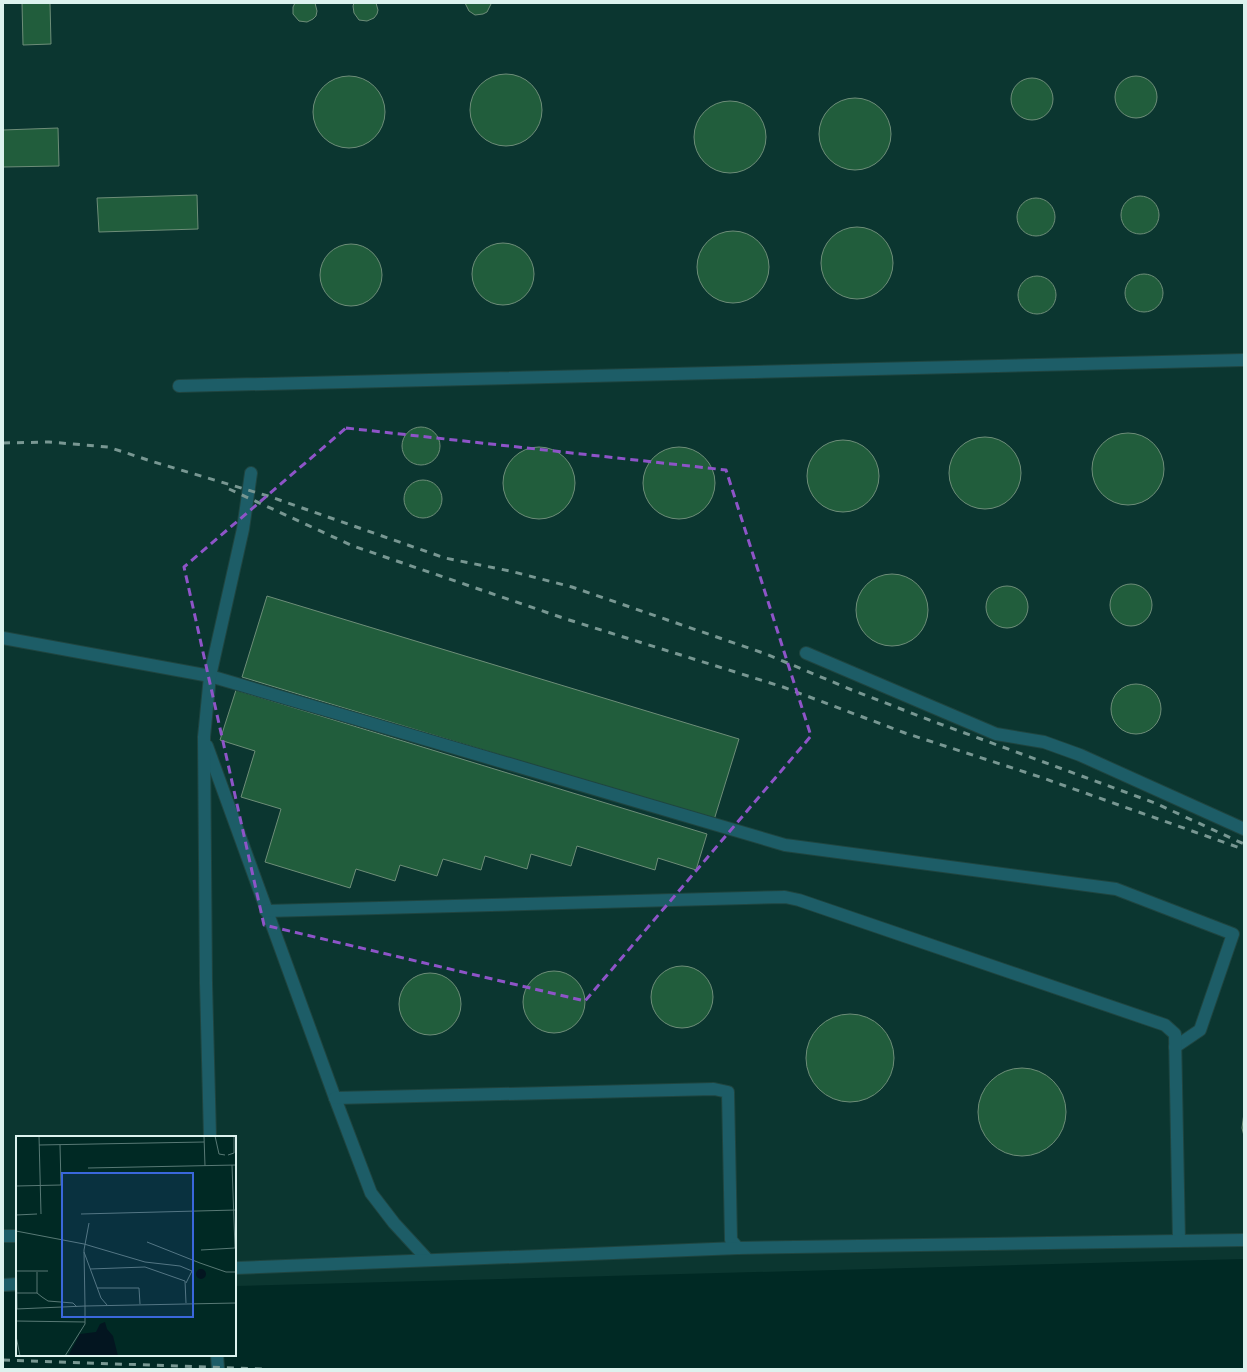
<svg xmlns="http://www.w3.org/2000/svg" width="1247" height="1372" font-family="'Titillium Web',sans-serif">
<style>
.built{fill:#0b3630}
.building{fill:#215d3c;stroke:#6d8d78}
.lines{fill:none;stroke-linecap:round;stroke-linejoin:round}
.minor-casing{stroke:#1f4540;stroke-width:14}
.minor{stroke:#1d5d67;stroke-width:12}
.rail{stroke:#789792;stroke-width:3;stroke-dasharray:7 7;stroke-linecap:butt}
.marked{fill:none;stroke:#8e54c8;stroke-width:3;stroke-dasharray:8 5;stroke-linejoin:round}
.inset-road{fill:none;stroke:#587975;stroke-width:1}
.view{fill:#3a67db;fill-opacity:0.15;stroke:#3a67db;stroke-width:2}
.inset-edge{fill:none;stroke:#dcf2ee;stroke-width:2}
</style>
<rect width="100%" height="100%" fill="#002924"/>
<path class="built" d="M3,3H1244V1259L235,1286V1137H17V1292H3Z"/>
<g class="building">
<path d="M22,3H50L51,44L23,45Z"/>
<path d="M295,3H315L317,11L316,16L313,19L307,22L299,21L293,14V7Z"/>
<path d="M354,3H376L378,10L377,14L374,18L367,21L359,20L354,13L353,6Z"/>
<path d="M465,3H490L491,4L487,12L483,14L475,15L469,11Z"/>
<circle cx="506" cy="110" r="36"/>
<circle cx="1136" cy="97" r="21"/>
<circle cx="349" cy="112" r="36"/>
<circle cx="1032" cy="99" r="21"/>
<circle cx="855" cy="134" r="36"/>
<circle cx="730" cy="137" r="36"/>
<path d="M58,128L59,166L3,167V130Z"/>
<path d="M197,195L198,229L99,232L97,198Z"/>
<circle cx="1140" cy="215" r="19"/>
<circle cx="1036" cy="217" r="19"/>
<circle cx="857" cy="263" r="36"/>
<circle cx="733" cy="267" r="36"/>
<circle cx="503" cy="274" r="31"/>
<circle cx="351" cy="275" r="31"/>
<circle cx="1144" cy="293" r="19"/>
<circle cx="1037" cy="295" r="19"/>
<circle cx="421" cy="446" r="19"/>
<circle cx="1128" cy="469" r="36"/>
<circle cx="985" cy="473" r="36"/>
<circle cx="843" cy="476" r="36"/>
<circle cx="679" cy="483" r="36"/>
<circle cx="539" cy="483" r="36"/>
<circle cx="423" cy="499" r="19"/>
<circle cx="892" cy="610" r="36"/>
<circle cx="1131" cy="605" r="21"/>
<circle cx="1007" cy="607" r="21"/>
<path d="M267,596L739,739L714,820L242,677Z"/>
<circle cx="1136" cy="709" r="25"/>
<path d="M236,690L707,834L696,870L658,858L655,870L577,846L571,866L531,854L527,869L485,856L481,870L443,859L437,876L400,865L395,881L356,869L350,888L265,862L281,809L241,797L255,751L220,740Z"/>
<circle cx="682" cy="997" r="31"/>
<circle cx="554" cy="1002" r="31"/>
<circle cx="430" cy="1004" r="31"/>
<circle cx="850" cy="1058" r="44"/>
<circle cx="1022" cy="1112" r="44"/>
<path d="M1244,1113V1136L1242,1128Z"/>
</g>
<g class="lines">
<g class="minor-casing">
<g id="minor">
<path d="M179,386L1244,360"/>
<path d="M3,638L210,676L785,845L1116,889L1233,934L1200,1030L1175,1047"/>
<path d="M806,653L996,734L1044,742L1080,755L1244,829"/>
<path d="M207,746L335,1098L371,1193L394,1223L428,1260"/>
<path d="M266,911L785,897L799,900L1165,1025L1175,1034L1179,1241"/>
<path d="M335,1098L714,1089L728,1092L731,1240L738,1248"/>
<path d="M210,1137L206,983L204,737L210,676L243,529L251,473"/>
<path d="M3,1236H17"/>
<path d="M235,1268L738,1248L1244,1240"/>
<path d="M3,1285L17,1284"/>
<path d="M217,1355L218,1369"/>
</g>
</g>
<use href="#minor" class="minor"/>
<g class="rail">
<path d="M3,443L49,442L108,447L154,462L268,496L445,558L510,571L572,587L766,654L852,690L932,721L1155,803L1244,844"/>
<path d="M229,489L353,546L566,619L783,687L905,733L1040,777L1240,848"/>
<path d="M3,1360L262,1369"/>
</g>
</g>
<path class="marked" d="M346,428L726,470L811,736L585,1001L264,925L184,567Z"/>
<g transform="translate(16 1136)">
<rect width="220" height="220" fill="#002924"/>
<path d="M180 138a5 5 0 1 1 10 0a5 5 0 1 1-10 0ZM89,186L91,193L97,200L102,220H52L64,198L80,196L84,188Z" fill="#031520"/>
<path class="inset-road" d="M23,0L25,78M188,0L189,30M199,0L203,18L209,19M23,9L188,6M212,19L218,17V0M72,32L220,29M0,50L45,49L44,9M65,78L220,74M0,79L21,78M73,87L68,114L69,170L220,167M0,95L68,108L129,126L164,130L176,135L170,147M0,97L1,173M131,106L184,127L210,136H220M185,114L219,112L216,29M68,116L85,162L91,169M74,133L129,131L169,145L170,167M1,135H32M21,136V157L26,161L32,165L57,167L61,171M81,152H123L124,168M1,157H21M0,173L69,170V188L49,220M0,185L69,186M0,200L4,220"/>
<path class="view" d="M46,37H177V181H46Z"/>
<rect width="220" height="220" class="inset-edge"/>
</g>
<rect width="1247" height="1372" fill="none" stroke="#dcf2ee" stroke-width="8"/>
</svg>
